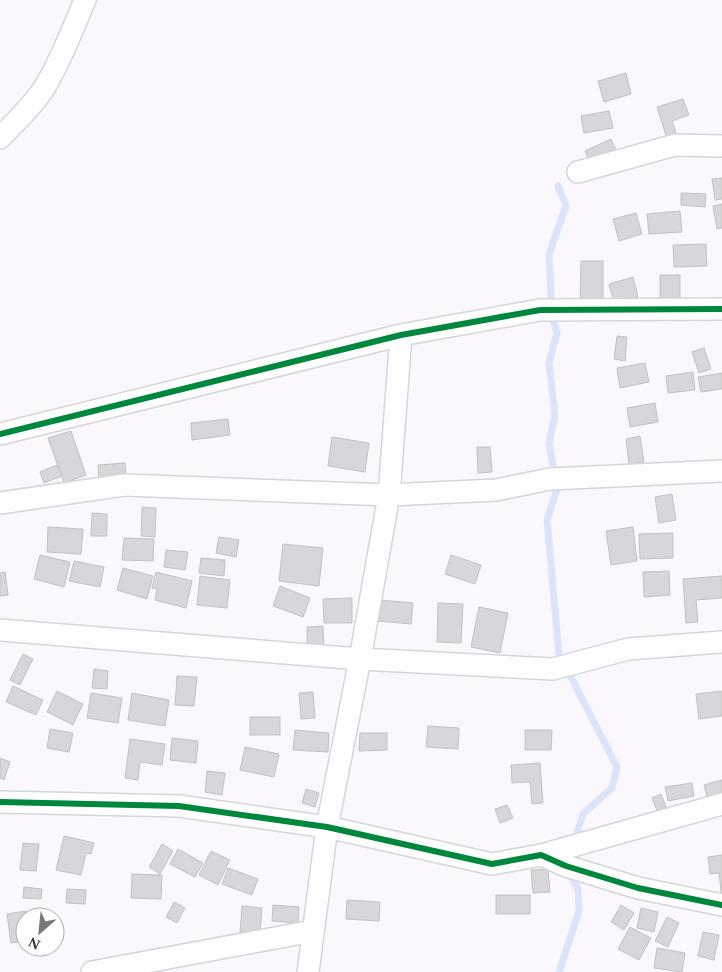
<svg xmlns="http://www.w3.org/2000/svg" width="722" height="972" font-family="Spectral,serif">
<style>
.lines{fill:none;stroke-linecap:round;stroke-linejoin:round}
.stream{stroke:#dbe4fb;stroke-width:7}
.building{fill:#d7d6da;stroke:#c2c2c5}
.street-casing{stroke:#d6d5d9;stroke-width:24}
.street{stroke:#fefeff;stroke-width:21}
.cycleway-casing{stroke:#fff;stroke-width:9}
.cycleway{stroke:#00873e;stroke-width:6}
</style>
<rect width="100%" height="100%" fill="#faf8fd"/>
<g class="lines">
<g class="stream">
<path d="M558,186L566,206L549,254L552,317L557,333L549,363L555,416L549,443L557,489L547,520L559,654L617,767L612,788L583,814L574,842"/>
<path d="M559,972L579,911L578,889L568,870"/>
</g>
</g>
<g class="building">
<path d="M626,73L631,94L604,102L598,81Z"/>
<path d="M683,99L689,115L672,121L679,142L669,145L657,107Z"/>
<path d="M609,111L613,128L584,133L581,116Z"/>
<path d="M611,139L617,152L596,175L585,151Z"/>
<path d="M722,178V199L715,200L712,179Z"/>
<path d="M681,193L706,194L705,207L681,205Z"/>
<path d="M722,204V228L717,229L713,206Z"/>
<path d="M680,211L682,232L649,234L647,214Z"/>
<path d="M636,213L642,234L619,241L613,219Z"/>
<path d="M706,244L707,266L674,267L673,245Z"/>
<path d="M581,261H603V304H580Z"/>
<rect x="660" y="275" width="20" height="26"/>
<path d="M633,277L638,297L614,303L609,284Z"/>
<path d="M617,336L627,337L625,361L614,359Z"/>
<path d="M704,348L711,369L699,373L692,352Z"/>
<path d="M645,363L649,382L620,388L617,368Z"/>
<path d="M693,372L695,390L668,393L666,376Z"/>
<path d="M722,373V389L701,392L698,377Z"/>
<path d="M655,403L658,422L630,427L627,408Z"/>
<path d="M228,419L230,435L192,440L191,423Z"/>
<path d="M71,431L86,475L64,483L48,438Z"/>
<path d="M640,436L644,462L629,464L626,439Z"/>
<path d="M332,437L369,443L365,472L328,466Z"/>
<path d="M477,447H490L492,472L478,473Z"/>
<path d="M125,463L126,479L99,482L98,465Z"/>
<path d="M57,465L62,476L44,483L40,472Z"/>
<path d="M672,494L676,520L659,523L655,497Z"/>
<path d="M142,507L156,508L155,537L141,536Z"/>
<path d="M92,513L107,514V536H91Z"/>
<path d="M48,527L83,529L81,554L47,552Z"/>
<path d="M633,527L637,561L611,565L606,531Z"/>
<path d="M673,533V558L640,559L639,534Z"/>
<path d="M219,537L239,540L236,557L216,553Z"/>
<path d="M124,538L154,539L153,561L122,560Z"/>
<path d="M283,544L323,548L319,586L279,581Z"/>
<path d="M166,550L188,552L185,570L164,567Z"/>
<path d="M40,555L70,562L64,587L34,579Z"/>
<path d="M451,555L481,565L475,584L445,574Z"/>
<path d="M201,558L225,560L224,576L199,573Z"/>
<path d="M74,561L104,567L100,587L69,581Z"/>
<path d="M123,568L153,576L147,599L117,590Z"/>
<path d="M669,571L670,595L644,597L643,572Z"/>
<path d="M5,572L8,595L0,596V573Z"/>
<path d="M156,572L192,581L186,608L155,600L157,589L152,588Z"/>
<path d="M200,576L230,580L227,608L197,605Z"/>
<path d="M722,576V598L696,600L698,622L686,623L683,579Z"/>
<path d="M280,586L310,598L303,617L273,606Z"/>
<path d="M352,598V623H324L323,599Z"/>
<path d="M380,600L413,603L411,624L378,621Z"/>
<path d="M438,603L463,604L461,643L437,642Z"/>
<path d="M479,607L508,613L500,653L471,647Z"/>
<path d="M323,626L324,652L307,653V627Z"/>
<path d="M23,654L33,659L20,685L10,680Z"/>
<path d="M94,669L108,671L107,689L92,688Z"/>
<path d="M177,676L197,677L194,706L175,705Z"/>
<path d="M13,686L43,700L36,715L6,702Z"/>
<path d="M57,691L83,704L73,725L47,712Z"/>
<path d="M722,691V716L699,719L696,694Z"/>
<path d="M313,692L315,718L301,719L299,693Z"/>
<path d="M91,693L122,698L118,723L87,718Z"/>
<path d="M132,693L169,700L165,726L128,720Z"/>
<rect x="250" y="717" width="30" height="18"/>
<path d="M428,726L459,728L458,749L426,747Z"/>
<path d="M50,729L73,733L69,752L47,748Z"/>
<path d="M295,730L329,733L328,752L293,750Z"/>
<path d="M525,730H552L551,750H525Z"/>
<path d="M360,733H387V750L359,751Z"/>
<path d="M172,738L198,741L196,763L170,760Z"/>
<path d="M130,739L165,744L162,765L140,762L138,780L125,778Z"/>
<path d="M245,747L279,754L274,777L240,770Z"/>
<path d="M0,758L10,762L4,780L0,778Z"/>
<path d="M540,763L543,803L532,804L530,782L512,783L511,765Z"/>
<path d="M207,771L225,773L222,795L205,792Z"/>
<path d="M722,780V797L708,801L704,785Z"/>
<path d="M692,783L694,796L668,801L665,787Z"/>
<path d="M306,789L319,793L315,807L302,803Z"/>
<path d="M661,794L667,809L658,813L652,798Z"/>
<path d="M507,805L513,818L500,823L495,809Z"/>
<path d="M64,836L94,843L91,854L86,853L81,875L56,870Z"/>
<path d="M23,843L39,844L36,871L20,870Z"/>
<path d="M162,844L173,851L160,874L149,867Z"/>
<path d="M178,849L203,863L195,877L170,864Z"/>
<path d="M211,851L230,860L218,885L199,875Z"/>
<path d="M722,855V900L719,873L710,874L708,857Z"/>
<path d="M228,868L258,879L252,895L222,884Z"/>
<path d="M548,869L550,892L533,893L531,870Z"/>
<path d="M132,874L162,875L161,899L131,898Z"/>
<path d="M24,887L42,889L41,899L23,898Z"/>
<path d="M67,889L86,890L85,904L66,903Z"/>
<rect x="496" y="895" width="34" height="19"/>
<path d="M347,900L380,902L379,921L346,919Z"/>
<path d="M174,902L185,908L177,923L166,917Z"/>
<path d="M273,905L299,907L298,923L272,921Z"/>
<path d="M621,905L634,913L624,930L611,922Z"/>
<path d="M242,906L262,908L260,934L240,932Z"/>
<path d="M641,908L658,912L654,932L637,928Z"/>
<path d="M26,911L25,941L11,943L7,914Z"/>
<path d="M667,917L679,923L668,947L655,941Z"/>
<path d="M630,927L651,938L639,960L618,949Z"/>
<path d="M703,932L719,935L714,960L698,956Z"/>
<path d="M657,948L685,953L682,972L654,968Z"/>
</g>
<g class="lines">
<g class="street-casing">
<g id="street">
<path d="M0,138C16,121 34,105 46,85C62,58 73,28 85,0"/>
<path d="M578,172L675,145L722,146"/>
<path d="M0,434L401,335L540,310L722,309"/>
<path d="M0,503L124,485L389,495L496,490L550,479L722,471"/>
<path d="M0,630L360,659L553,669L628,649L722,642"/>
<path d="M0,802L179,806L327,827L492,864L541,855L566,866L638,888L722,905"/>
<path d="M541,855L722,804"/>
<path d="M92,972L313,931"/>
<path d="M308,972L327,827L360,659L389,495L401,335"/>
</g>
</g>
<use href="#street" class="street"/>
<g class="cycleway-casing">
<g id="cycleway">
<path d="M0,434L401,335L540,310L722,309"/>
<path d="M0,802L179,806L327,827L492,864L541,855L566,866L638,888L722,905"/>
</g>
</g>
<use href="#cycleway" class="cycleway"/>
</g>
<g transform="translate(40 932) rotate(207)"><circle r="24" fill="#ffffff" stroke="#aeadaf"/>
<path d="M0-4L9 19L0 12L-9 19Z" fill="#79777c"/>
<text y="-8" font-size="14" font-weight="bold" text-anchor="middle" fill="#343236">N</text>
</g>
</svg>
